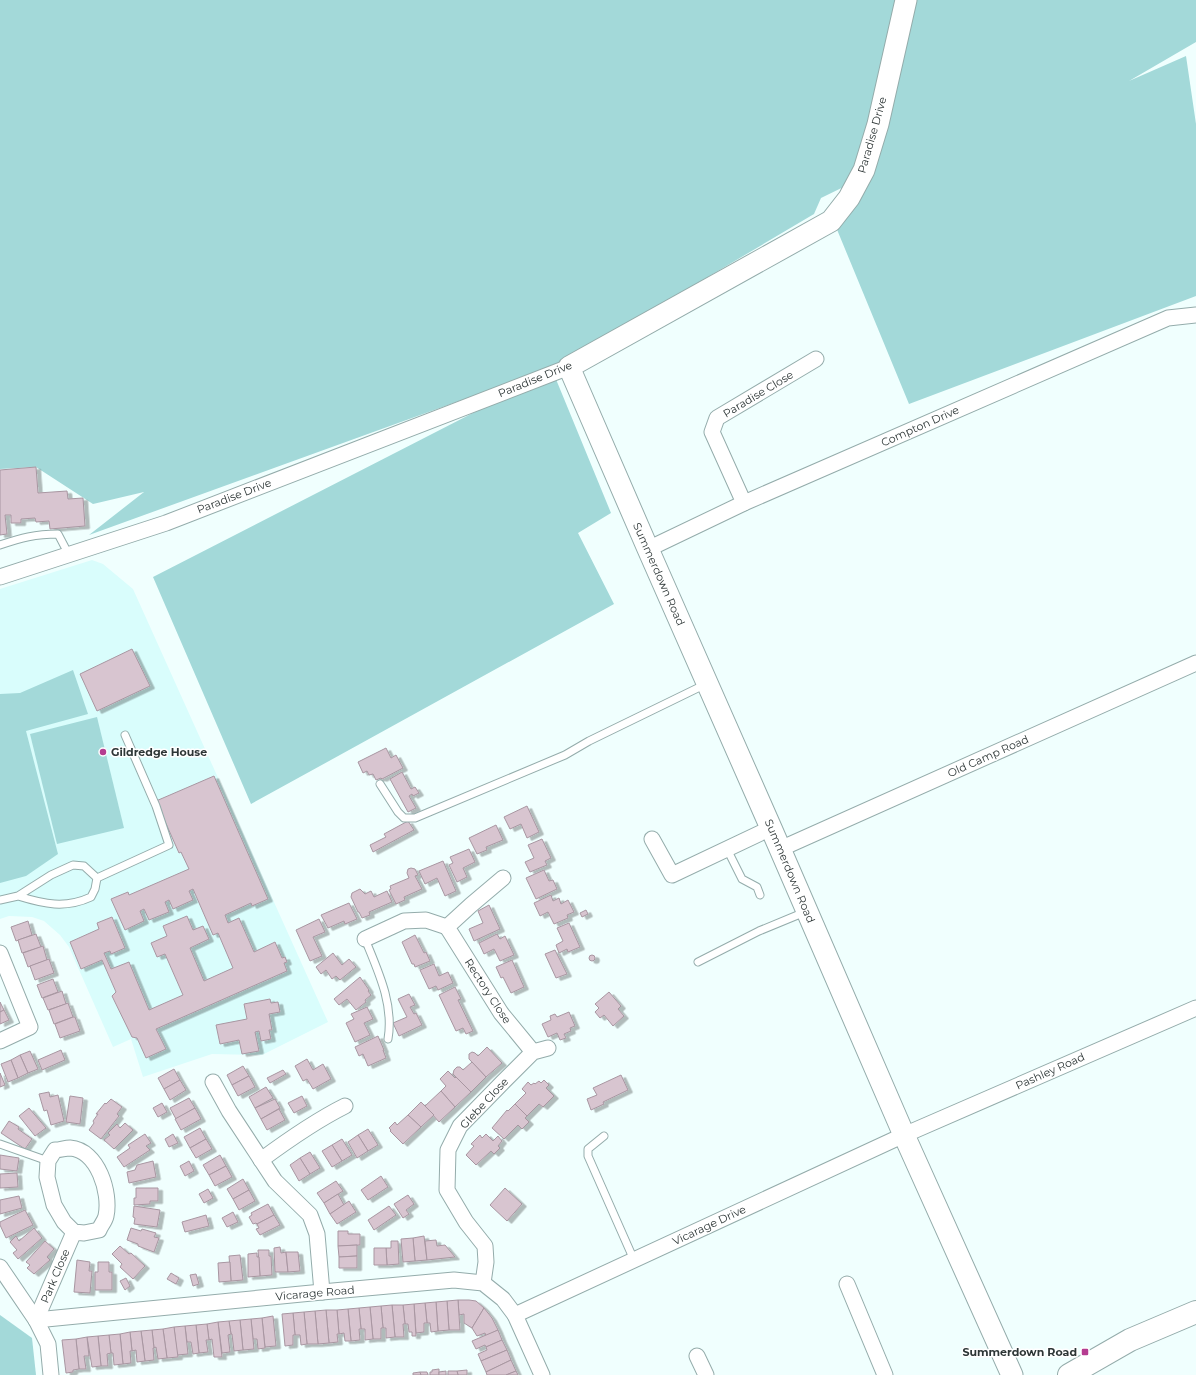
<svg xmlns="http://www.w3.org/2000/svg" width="1196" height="1375" font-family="Montserrat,sans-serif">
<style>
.built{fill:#d9fdfc}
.green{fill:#a3d9d9}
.building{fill:#d8c5d0;stroke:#a896a1;filter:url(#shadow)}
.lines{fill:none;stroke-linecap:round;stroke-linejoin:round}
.lane-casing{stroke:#94acab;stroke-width:9}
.street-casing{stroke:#94acab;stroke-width:17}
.secondary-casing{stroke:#94acab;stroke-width:23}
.primary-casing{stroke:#94acab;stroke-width:24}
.lane{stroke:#fff;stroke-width:7}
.street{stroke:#fff;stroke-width:15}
.secondary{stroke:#fff;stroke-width:21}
.primary{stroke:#fff;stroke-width:22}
.poi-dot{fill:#b53c90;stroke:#fff;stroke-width:1.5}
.labels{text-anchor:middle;stroke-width:3;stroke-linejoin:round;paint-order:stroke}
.street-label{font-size:11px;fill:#2d3636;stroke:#fff}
.poi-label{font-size:11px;font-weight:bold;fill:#2d3636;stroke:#fff;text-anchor:start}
</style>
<defs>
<filter id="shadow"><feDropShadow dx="4.5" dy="2.5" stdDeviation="0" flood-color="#0004"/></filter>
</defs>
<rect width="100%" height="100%" fill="#f0fffe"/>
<path class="built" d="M92,560L103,564L133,589L328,1022L262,1055L212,1054L143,1077L131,1039L113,1047L69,947L60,935L44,921L32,917L9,916L0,919V589Z"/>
<g class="green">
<path d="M0,0H1196V42L1129,81L1186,56L1196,124V296L909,404L831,215L864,177L821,198L814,214L561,364L89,535L144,492L93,504L36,467L0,469Z"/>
<path d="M553,372L611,513L578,533L614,604L251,804L153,577Z"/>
<path d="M73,670L88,714L26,731L58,854L26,876L0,883V694L20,693Z"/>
<path d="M97,717L124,828L57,844L30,734Z"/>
<path d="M0,1315L32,1338L36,1375H0Z"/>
</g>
<g class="building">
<path d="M36,467L38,493L67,491L68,499L83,498L85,526L50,529L49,521L36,522L35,518L21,519V523H11V515H5L7,534L0,535V470Z"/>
<path d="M132,649L150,686L97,711L80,674Z"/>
<path d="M386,748L391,758L396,755L403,768L382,779L381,778L376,780L373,774L369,775L367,771L363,773L358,762Z"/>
<path d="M402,772L411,789L415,787L419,793L413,796L412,794L409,796L416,808L408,812L390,779Z"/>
<path d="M214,776L268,899L252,906L251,903L225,915L228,923L239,918L254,952L275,942L282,958L285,957L287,962L284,963L287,971L156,1029L166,1049L146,1058L137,1038L132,1037L112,996L116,992L102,960L81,969L70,942L99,929L97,923L112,917L125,948L111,954L110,951L104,953L111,969L129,962L149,1010L183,995L165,954L157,957L151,943L167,936L163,926L187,916L193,930L203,926L209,939L190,948L204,981L233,968L218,933L213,935L193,889L189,891L193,900L173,909L169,900L165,902L169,912L149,920L144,909L140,911L144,921L125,930L111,899L128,892L129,895L189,869L181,852L179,853L156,801Z"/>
<path d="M527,806L539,832L527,838L521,824L510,829L504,817Z"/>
<path d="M408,821L414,830L373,852L370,845L386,837L384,834Z"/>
<path d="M496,825L503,840L486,847L487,850L477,854L469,838Z"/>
<path d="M542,839L551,858L545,861L547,865L530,872L525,862L534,858L528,845Z"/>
<path d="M469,849L475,862L463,868L467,877L457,882L449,865L453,863L450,857Z"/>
<path d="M443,861L456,891L445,896L437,878L425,884L419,871Z"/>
<path d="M411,868L415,869L418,875L415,876L422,889L404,897L405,900L396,904L389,890L391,889L390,886L409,878L407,873L408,869Z"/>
<path d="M544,870L549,881L553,880L557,889L536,899L526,878Z"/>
<path d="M360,889L365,894L371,891L374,897L387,891L392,902L369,912L370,915L362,918L359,912H358L351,897L352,893Z"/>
<path d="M551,895L553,901L559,898L561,904L568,900L574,912L567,915L568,918L554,924L548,912L540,916L534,903Z"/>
<path d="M349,903L357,919L345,924L344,921L328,928L321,915Z"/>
<path d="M489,905L500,929L474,941L469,929L483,923L478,911Z"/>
<path d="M586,910L588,914L582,917L580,913Z"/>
<path d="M319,919L325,932L313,937L322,956L310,961L296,930Z"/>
<path d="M28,921L32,935L16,941L11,927Z"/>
<path d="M569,923L580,947L568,952L567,949L559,953L556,945L563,941L557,928Z"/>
<path d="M36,934L41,947L22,953L18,940Z"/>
<path d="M497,934L500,939L505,936L514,955L500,961L494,949L484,954L479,943Z"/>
<path d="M415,935L424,953L426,952L430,961L415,967L414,964H412L402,942Z"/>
<path d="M43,946L47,960L28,967L23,953Z"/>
<path d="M555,950L567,974L556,978L545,954Z"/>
<path d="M333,953L342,965L349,959L356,967L340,980L336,976L332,979L326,970L321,974L316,967Z"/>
<circle cx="592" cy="958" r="3"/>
<path d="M49,959L54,973L35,980L30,966Z"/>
<path d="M512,960L524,987L511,993L503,977L501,978L496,967Z"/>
<path d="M434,964L439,976L448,972L453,983L438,990L436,986L429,989L420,970Z"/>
<path d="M360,977L369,990L368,991L371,995L365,1000L366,1002L356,1010L347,999L339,1005L334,999Z"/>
<path d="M53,979L58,992L42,998L37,985Z"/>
<path d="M455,987L461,999L458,1000L473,1031L466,1034L463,1028L456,1031L439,995Z"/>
<path d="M62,991L66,1004L48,1010L43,998Z"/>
<path d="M609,992L621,1006L618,1009L624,1016L613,1026L604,1015L600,1018L595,1012L599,1008L595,1004Z"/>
<path d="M409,994L415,1005L410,1007L414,1014L416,1013L422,1025L399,1036L393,1023L407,1017L398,999Z"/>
<path d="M270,999L271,1003L278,1002L280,1012L269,1014L272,1030H269L271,1039L261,1041L259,1031L255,1032L259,1051L242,1054L239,1040L220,1044L216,1025L247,1019L244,1004Z"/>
<path d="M0,1002L4,1010L0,1012Z"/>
<path d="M68,1003L73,1017L54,1024L49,1010Z"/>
<path d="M367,1007L373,1019L364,1023L370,1035L355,1042L346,1023L354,1019L351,1014Z"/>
<path d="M4,1010L9,1020L0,1024V1012Z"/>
<path d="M569,1012L575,1026L570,1028L571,1031L564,1034L566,1038L560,1040L557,1033L548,1037L542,1024L551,1020L550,1016L555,1014L557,1017Z"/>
<path d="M73,1017H75L80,1031L60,1038L55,1024Z"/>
<path d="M378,1036L384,1050H383L386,1058L368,1066L363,1054L359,1056L355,1047Z"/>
<path d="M487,1047L502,1063L486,1077L469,1059V1054L472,1052L475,1053L478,1056Z"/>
<path d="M61,1050L65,1060L42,1070L38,1060Z"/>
<path d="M30,1051L38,1069L28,1073L20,1055Z"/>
<path d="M20,1055L28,1073L18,1078L11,1060Z"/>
<path d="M307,1059L313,1070L323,1064L331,1079L313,1089L307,1079L303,1081L295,1066Z"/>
<path d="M11,1060L18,1078L8,1082L1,1064Z"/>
<path d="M472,1062L486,1077L471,1092L453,1074L454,1070L457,1067H460L463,1070Z"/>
<path d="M243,1066L249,1076L232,1085L227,1075Z"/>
<path d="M174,1069L180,1080L164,1089L158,1078Z"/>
<path d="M283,1070L286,1074L270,1083L267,1078Z"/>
<path d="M448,1071L455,1078L456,1077L471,1092L455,1107L441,1091L446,1086L440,1079Z"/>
<path d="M0,1073L5,1085L0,1087Z"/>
<path d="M621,1075L628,1090L603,1102L604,1104L591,1110L587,1099L597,1095L593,1088Z"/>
<path d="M249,1076L255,1087L238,1096L232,1085Z"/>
<path d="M180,1080L186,1090L170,1100L164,1089Z"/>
<path d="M544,1080L549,1085L546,1088L554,1096L543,1107L539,1104L527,1116L515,1104L526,1093L522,1089L528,1082L531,1085L534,1083L535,1084L539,1081L541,1083Z"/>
<path d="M266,1087L273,1098L255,1108L249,1097Z"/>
<path d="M441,1091L455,1107L439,1122L425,1106Z"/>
<path d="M49,1092L50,1097L58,1095L64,1121L51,1125L47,1110L44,1111L39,1094Z"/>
<path d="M70,1096L83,1098L80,1124L66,1122Z"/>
<path d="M302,1096L307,1106L294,1113L288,1103Z"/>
<path d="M189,1098L195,1108L176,1119L170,1108Z"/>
<path d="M111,1099L122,1107L117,1114L119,1116L101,1139L89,1130L94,1123L93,1121L98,1114H96L105,1103L106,1104Z"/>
<path d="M275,1099L280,1108L261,1119L255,1108Z"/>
<path d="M421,1102L434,1115L421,1127L408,1115Z"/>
<path d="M162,1103L167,1112L158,1117L153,1108Z"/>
<path d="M515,1104L527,1116L525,1118L529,1122L522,1129L518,1125L504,1139L492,1128L507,1110L508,1111Z"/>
<path d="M29,1108L46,1128L35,1136L19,1116Z"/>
<path d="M195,1108L201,1119L181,1130L175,1119Z"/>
<path d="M279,1109L285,1120L267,1130L261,1119Z"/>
<path d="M408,1115L421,1127L403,1144L390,1131L391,1130L389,1128L395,1122L397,1125Z"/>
<path d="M9,1121L19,1127L18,1129L32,1139L25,1149L1,1133Z"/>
<path d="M125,1123L133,1130L114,1149L104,1140L110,1135L108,1133L117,1124L120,1128Z"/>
<path d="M200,1128L206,1139L190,1148L184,1137Z"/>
<path d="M368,1129L378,1145L368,1151L358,1135Z"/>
<path d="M145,1134L151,1143L146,1146L150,1150L124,1167L117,1157L130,1148L128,1145Z"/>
<path d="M173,1134L178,1143L169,1147L165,1139Z"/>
<path d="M486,1134L493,1141L498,1136L502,1141L498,1146L500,1148L494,1154L491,1151L476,1165L466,1155L474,1146L471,1144L480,1135L482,1138Z"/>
<path d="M358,1135L368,1151L357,1158L348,1142Z"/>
<path d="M206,1139L212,1149L196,1158L190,1148Z"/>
<path d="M342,1139L352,1155L342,1161L332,1145Z"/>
<path d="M332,1145L342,1161L332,1167L322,1151Z"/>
<path d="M310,1152L320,1168L310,1174L300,1158Z"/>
<path d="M0,1155L19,1158L17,1171L0,1169Z"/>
<path d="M220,1155L226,1166L209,1175L203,1165Z"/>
<path d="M300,1158L310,1174L299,1181L290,1165Z"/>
<path d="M153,1161L156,1177L129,1183L127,1172L135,1170L137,1165Z"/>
<path d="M189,1161L194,1171L185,1176L180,1166Z"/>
<path d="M226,1166L232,1177L215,1186L209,1175Z"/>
<path d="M17,1173L18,1187L0,1188V1174Z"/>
<path d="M381,1176L388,1187L368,1200L361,1190Z"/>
<path d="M243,1179L249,1190L233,1199L227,1189Z"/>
<path d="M336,1181L343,1191L324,1203L317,1193Z"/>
<path d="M136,1188H158V1201H150V1204L134,1205V1198H136Z"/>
<path d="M505,1188L522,1204L507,1221L490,1205Z"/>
<path d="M208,1189L213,1198L204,1203L199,1194Z"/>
<path d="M249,1190L255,1201L239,1210L233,1199Z"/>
<path d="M338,1194L344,1205L330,1214L324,1203Z"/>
<path d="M408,1195L414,1204L406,1210L409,1214L403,1218L394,1204Z"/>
<path d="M19,1196L22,1208L0,1214V1200Z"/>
<path d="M349,1201L356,1212L337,1224L330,1214Z"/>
<path d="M268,1204L274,1215L257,1224L256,1223L253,1224L249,1217L252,1215L251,1213Z"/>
<path d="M134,1206L160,1210L157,1227L134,1224L135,1218L133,1217Z"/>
<path d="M389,1206L396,1215L374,1230L368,1220Z"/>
<path d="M25,1210L33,1225L6,1238L0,1225V1222Z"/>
<path d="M233,1212L238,1222L227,1227L222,1218Z"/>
<path d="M206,1215L209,1226L185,1232L182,1222Z"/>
<path d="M274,1215L280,1225L260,1235L256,1229L259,1228L257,1224Z"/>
<path d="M34,1228L42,1238L18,1259L13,1253L17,1250L10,1242L16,1236L19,1241Z"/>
<path d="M131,1228L141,1231L142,1229L156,1233L154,1237L159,1238L154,1252L138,1246V1244L127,1240Z"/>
<path d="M338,1231H348V1234H360V1245L338,1246Z"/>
<path d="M424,1236L427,1260L415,1261L413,1238Z"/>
<path d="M413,1238L415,1261L403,1262L401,1239Z"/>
<path d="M436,1240L437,1246L445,1245L455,1257L427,1260L425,1241Z"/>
<path d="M45,1241L54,1249L47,1257L50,1260L34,1274L27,1268L30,1265L26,1262Z"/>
<path d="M391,1241H398L399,1264L387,1265L386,1248H391Z"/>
<path d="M357,1245V1256L339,1257L338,1246Z"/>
<path d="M120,1246L129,1254L131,1253L145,1266L133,1279L120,1267L122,1264L112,1254Z"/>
<path d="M280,1247L281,1253L286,1252L288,1272H275L274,1248Z"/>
<path d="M374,1248H386L387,1265H374Z"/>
<path d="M258,1250H269V1256H271L272,1275L260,1276Z"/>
<path d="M286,1252H298L300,1271L288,1272Z"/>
<path d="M257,1253V1257H259L260,1276L248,1277V1254Z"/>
<path d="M240,1255L243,1280L231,1281L229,1256Z"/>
<path d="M357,1256V1268H339V1257Z"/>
<path d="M77,1260L90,1262L89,1271H92L90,1293L74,1292Z"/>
<path d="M98,1262H109V1272H112V1290H95V1272H98Z"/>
<path d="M230,1262L231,1281L219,1282L218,1263Z"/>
<path d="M171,1273L179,1278L176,1284L167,1279Z"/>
<path d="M196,1274L199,1284L193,1286L190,1275Z"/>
<path d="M126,1278L130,1286L125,1290L120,1281Z"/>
<path d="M458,1300H469L476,1301L484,1308L472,1328L464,1323V1314L459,1315Z"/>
<path d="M458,1300L460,1330H449L447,1301Z"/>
<path d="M447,1301L449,1330L438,1331L436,1302Z"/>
<path d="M436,1302L438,1331L431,1332L430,1323H427L425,1303Z"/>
<path d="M425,1303L427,1323H424V1332L416,1333L414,1304Z"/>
<path d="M414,1304L416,1336H412V1332H409L408,1324H405L403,1305Z"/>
<path d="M392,1305H403L405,1324H403L404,1337H395Z"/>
<path d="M392,1305L395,1337L386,1338V1328H383L381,1306Z"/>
<path d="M381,1306L383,1328H381V1339H373L370,1307Z"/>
<path d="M370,1307L373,1339L365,1340V1329H361L359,1308Z"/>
<path d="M359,1308L361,1329H359L360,1340L351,1341L348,1309Z"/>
<path d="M484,1308L492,1318L498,1330L486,1336L485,1333L477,1336L472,1328Z"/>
<path d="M348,1309L351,1341H345L344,1333L339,1334L337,1310Z"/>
<path d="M326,1310H337L339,1334H337L338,1342L329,1343Z"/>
<path d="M326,1310L329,1343L318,1344L315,1311Z"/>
<path d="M315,1311L318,1344H307L304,1312Z"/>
<path d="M304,1312L307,1344L301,1345L300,1335H295L293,1313Z"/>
<path d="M293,1313L295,1335H293V1345L285,1346L282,1314Z"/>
<path d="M273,1316L276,1346L265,1347L262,1318Z"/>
<path d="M262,1318L265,1348L258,1349L257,1339H253L251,1319Z"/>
<path d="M251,1319L254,1349L243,1350L240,1320Z"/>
<path d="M240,1320L243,1350L234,1351L232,1334H231L229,1321Z"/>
<path d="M229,1321L231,1334L228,1335L230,1352L222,1353L218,1322Z"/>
<path d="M218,1322L222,1357H214L212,1339L209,1340L207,1324Z"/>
<path d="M207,1324L209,1340H206L208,1352L199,1353L196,1325Z"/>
<path d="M196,1325L199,1353L193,1354L191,1342H187L185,1326Z"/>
<path d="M185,1326L188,1354L177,1355L174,1327Z"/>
<path d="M174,1327L178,1357L167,1358L163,1329Z"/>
<path d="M163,1329L167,1358L158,1359L156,1347L154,1348L152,1330Z"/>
<path d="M152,1330L154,1348H153L154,1360L145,1361L141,1331Z"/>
<path d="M498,1330L502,1340L486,1347L485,1345L476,1349L472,1341Z"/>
<path d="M141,1331L145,1361L137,1362L136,1350L132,1351L130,1332Z"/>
<path d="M130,1332L132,1351H130L131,1363L123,1364L120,1334Z"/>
<path d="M120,1334L123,1364L114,1365L113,1353H111L109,1335Z"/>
<path d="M109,1335L111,1353L107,1354L108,1366H101L98,1336Z"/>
<path d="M98,1336L101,1366L92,1367L87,1337Z"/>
<path d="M87,1337L89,1356H84L86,1369H79L76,1339Z"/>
<path d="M76,1339L79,1369L73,1370V1372L66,1373L62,1340Z"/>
<path d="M502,1340L507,1350L481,1361L478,1354L487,1350L486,1347Z"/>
<path d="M507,1350L511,1360L486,1372L481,1361Z"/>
<path d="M511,1360L516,1371L506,1375H487L486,1372Z"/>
<path d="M439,1369V1375H430V1372H432V1370Z"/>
<path d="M467,1370V1375H458L457,1371Z"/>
<path d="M446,1371V1375H439V1372Z"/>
<path d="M448,1371H457L458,1375H448Z"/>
<path d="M516,1371L518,1375H506Z"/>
<path d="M420,1372L421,1375H413V1373Z"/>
<path d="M420,1372H427L428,1375H421Z"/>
</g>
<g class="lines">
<g class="lane-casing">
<g id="lane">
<path d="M0,545C21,538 35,534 58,534L69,555"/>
<path d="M380,784L398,812L404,818H415L565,755L589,741L706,684"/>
<path d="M727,849L742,879L757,887L760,895"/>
<path d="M97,878L169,845L156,806L125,735"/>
<path d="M0,900L18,896L51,875L73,865L84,866L97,878L95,889L91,897C65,909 44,904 18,896"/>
<path d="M365,939C378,971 394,1004 388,1039"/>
<path d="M698,962L759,931L805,912"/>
<path d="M604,1136L588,1149V1156L634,1260"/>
<path d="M0,1144L48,1161"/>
</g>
</g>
<g class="street-casing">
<g id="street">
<path d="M744,503L712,432L717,418L816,359"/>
<path d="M648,549L744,503L1168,318L1196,315"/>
<path d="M0,577L166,523L569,367"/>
<path d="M652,839L672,875L771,828"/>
<path d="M780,849L1196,663"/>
<path d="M503,878L471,905L447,927L501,1013L533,1052"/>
<path d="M365,939L404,921L426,920L447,927"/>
<path d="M0,953L30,1027L0,1041"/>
<path d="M213,1082L229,1111L275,1181L310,1215L317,1234L322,1292"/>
<path d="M261,1160C288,1140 315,1121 345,1106"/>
<path d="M0,1267L36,1320L48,1344L51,1375"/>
<path d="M483,1283L486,1262L485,1246L466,1222L447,1190L448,1150L460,1126L502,1083L533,1052L548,1048"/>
<path d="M847,1284L885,1375"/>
<path d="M515,1315L904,1135L1196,1008"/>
<path d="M36,1320L322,1292L454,1280L483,1283L503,1299L515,1315L542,1375"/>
<path d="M36,1320L74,1232L84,1233L99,1230C101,1225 105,1221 106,1216C111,1193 98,1150 70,1148C65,1148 60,1150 55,1150L48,1161L47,1177L54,1205L64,1222L74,1232"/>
<path d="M697,1356L706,1375"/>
</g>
</g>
<g class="secondary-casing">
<path id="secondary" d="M906,0L878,124L864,170L849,198L831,221L569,367L648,549L771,828L904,1135L1012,1375"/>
</g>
<g class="primary-casing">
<path id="primary" d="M1069,1375L1130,1340L1196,1312"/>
</g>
<use href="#lane" class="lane"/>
<use href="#street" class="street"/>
<use href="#secondary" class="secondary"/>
<use href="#primary" class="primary"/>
</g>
<g class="poi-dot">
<circle cx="103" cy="752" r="4"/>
<rect x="1081" y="1348" width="8" height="8" rx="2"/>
</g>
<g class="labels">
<g class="street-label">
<text transform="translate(872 135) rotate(-74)" y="4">Paradise Drive</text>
<text transform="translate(535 379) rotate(-22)" y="4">Paradise Drive</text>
<text transform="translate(758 394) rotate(-31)" y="4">Paradise Close</text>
<text transform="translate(920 426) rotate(-24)" y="4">Compton Drive</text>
<text transform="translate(234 496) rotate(-21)" y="4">Paradise Drive</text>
<text transform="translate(659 574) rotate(66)" y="4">Summerdown Road</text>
<text transform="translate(988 756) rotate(-24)" y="4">Old Camp Road</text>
<text transform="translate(790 871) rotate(67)" y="4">Summerdown Road</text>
<text transform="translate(488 991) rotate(57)" y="4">Rectory Close</text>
<text transform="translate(1050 1071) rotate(-24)" y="4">Pashley Road</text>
<text transform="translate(484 1103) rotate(-47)" y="4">Glebe Close</text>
<text transform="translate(709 1225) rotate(-25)" y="4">Vicarage Drive</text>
<text transform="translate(55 1276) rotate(-67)" y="4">Park Close</text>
<text transform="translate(315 1293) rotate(-5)" y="4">Vicarage Road</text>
</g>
<g class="poi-label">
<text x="111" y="756">Gildredge House</text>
<text x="1077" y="1356" text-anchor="end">Summerdown Road</text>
</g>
</g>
</svg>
